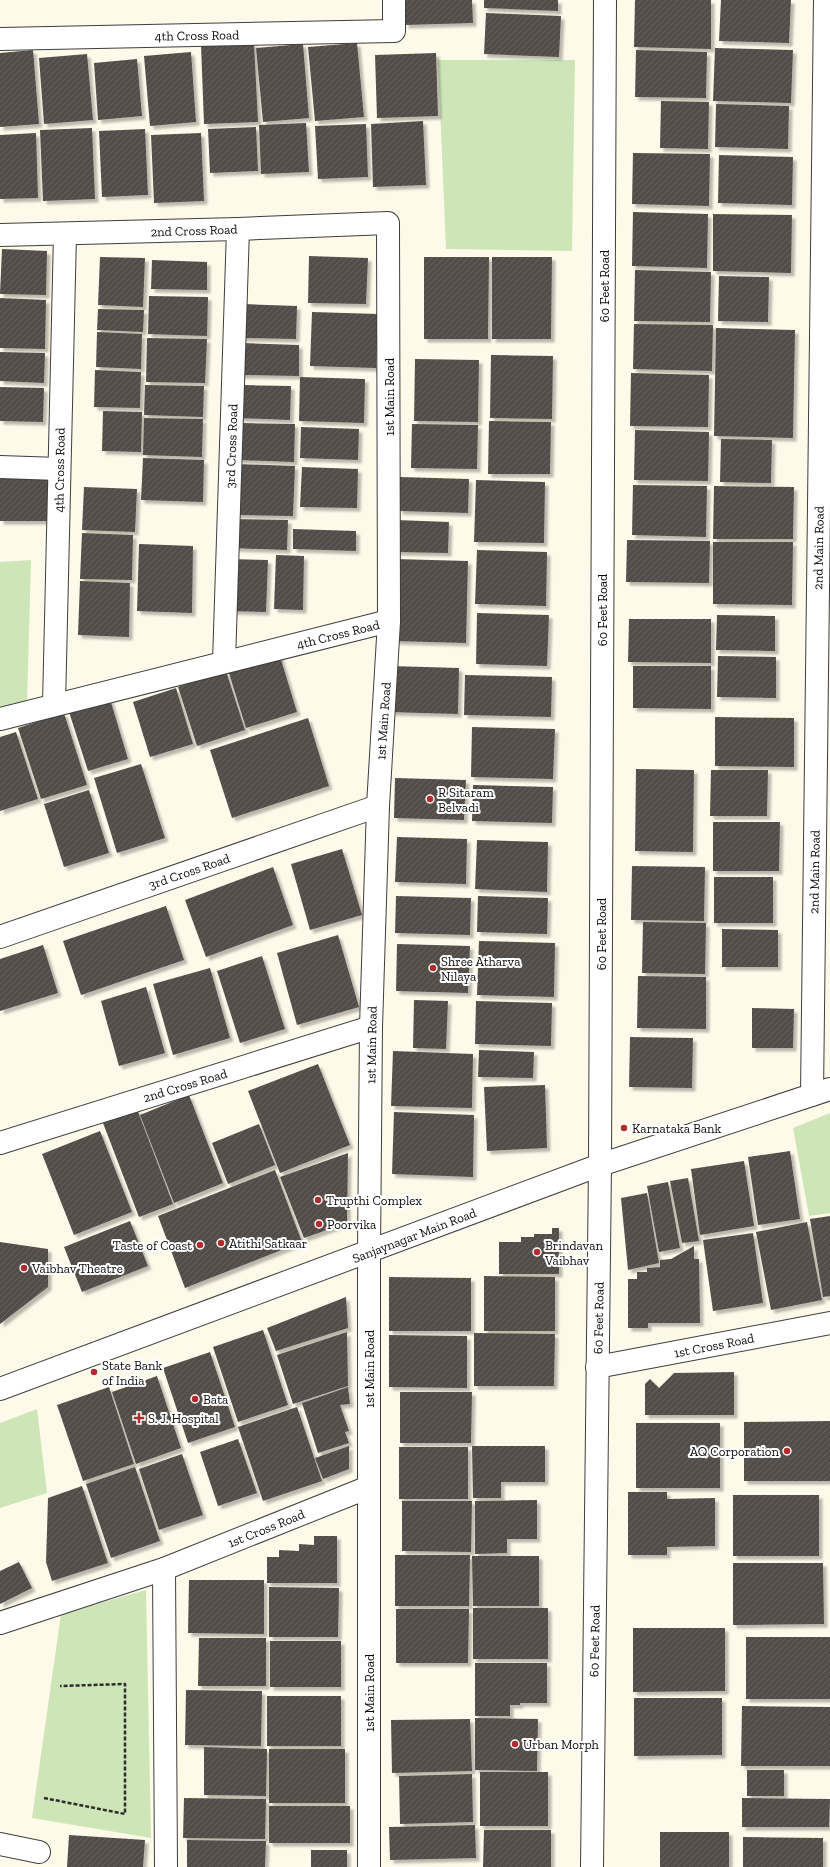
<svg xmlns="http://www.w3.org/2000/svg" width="830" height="1867" font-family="'Zilla Slab',serif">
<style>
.grass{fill:#cee6b7}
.building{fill:url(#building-hatch);filter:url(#shadow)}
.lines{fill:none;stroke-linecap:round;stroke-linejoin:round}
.minor-casing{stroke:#3e3e3e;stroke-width:24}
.path{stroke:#2d2d2d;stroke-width:2.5;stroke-dasharray:4 2;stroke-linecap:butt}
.minor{stroke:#fff;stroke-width:22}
.poi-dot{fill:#b22c2f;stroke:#fff;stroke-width:1.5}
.labels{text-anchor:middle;stroke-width:4;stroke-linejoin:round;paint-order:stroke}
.street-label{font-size:13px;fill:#0b0b0b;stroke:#fff}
.poi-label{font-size:13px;fill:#0b0b0b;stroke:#fff;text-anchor:start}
</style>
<defs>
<pattern id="building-hatch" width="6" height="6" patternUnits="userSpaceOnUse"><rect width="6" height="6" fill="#534d48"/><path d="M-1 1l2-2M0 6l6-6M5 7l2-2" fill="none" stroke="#67625e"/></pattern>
<filter id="shadow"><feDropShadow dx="3.5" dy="3.5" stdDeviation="1" flood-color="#0004"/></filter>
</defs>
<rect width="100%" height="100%" fill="#fefaea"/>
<g class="grass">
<path d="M438,60H575L572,251L446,249Z"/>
<path d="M31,560L27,704L0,710V562Z"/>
<path d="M830,1113V1213L809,1216L793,1128Z"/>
<path d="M37,1409L47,1493L0,1508V1423Z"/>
<path d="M146,1590L151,1838L32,1818L61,1614Z"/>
</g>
<g class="building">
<path d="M404,0H472L473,23L405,25Z"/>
<path d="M484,0H558V11L484,8Z"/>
<path d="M635,0H711V49L634,47Z"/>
<path d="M721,0H791L789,43L719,41Z"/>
<path d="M486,13L561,16L559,57L484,54Z"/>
<path d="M254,43L258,122L204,124L201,45Z"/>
<path d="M357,43L364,117L315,121L308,47Z"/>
<path d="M303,44L309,118L263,122L256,48Z"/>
<path d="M715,48L793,50L791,103L713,101Z"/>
<path d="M33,50L39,124L0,127V53Z"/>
<path d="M636,50L707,52L706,98L635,97Z"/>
<path d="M191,52L196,122L150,126L144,56Z"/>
<path d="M436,53L438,116L377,118L375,55Z"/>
<path d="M87,54L93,120L44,124L39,58Z"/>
<path d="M137,59L142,116L98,120L94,63Z"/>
<path d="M661,101L709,102L708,149L660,148Z"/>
<path d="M716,104L789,106L788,149L715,147Z"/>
<path d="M423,121L426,185L373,187L371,124Z"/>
<path d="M306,123L309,172L261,174L259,125Z"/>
<path d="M366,124L368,177L318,179L315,126Z"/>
<path d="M256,127L258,171L210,173L208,129Z"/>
<path d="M92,128L95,199L43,201L40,130Z"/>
<path d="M145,129L148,195L102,197L99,131Z"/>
<path d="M36,133L38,198L0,199V135Z"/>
<path d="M201,133L204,201L154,203L151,135Z"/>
<path d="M633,153L710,154L709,206L632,204Z"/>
<path d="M719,155L793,157L792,205L718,203Z"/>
<path d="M633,212L708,214L707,268L632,266Z"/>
<path d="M713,214L792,215L791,273L713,271Z"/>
<path d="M2,249L47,251L46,295L0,294Z"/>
<path d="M309,256L368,258L366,304L308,303Z"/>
<path d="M100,257L145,258L143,307L98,305Z"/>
<path d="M424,257H489L488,339H424Z"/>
<path d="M492,257H552L551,339H492Z"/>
<path d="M152,260L207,262V290L151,289Z"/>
<path d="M635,270L711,272L710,322L634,321Z"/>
<path d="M719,276L769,277L768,322L718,321Z"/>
<path d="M149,296L208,297L207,336L148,334Z"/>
<path d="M0,298L46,300L45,349L0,348Z"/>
<path d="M242,304L297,306L296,339L241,338Z"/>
<path d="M98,309L144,310L143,332L97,330Z"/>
<path d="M312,312L378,314L376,368L310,366Z"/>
<path d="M634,324L713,325L712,371L633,369Z"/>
<path d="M716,328L795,330L793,438L714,436Z"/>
<path d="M97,332L142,334L141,369L96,367Z"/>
<path d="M147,338L207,339L205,383L146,382Z"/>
<path d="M241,343L299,345V376L240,375Z"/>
<path d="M0,352L45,353L44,383L0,381Z"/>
<path d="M491,355L553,356L552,419L490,418Z"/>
<path d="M415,359L479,360L478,422L414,421Z"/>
<path d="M95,370L141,372L140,408L94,407Z"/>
<path d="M631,373L709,375L708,427L630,426Z"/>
<path d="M300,377L365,379L364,423L299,421Z"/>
<path d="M145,385L204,386L203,417L144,415Z"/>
<path d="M237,385L291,386L290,420L236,418Z"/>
<path d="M0,387L44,388L43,422L0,421Z"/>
<path d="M103,411L142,412L141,452L102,451Z"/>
<path d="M144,418L203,419L202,457L143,455Z"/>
<path d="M489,421L551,422L550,474H488Z"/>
<path d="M239,423L295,424L294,462L238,460Z"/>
<path d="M412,424L478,425L477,469L411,468Z"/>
<path d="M301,427L359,429L358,460L300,458Z"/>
<path d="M635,430L709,432L708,481L634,480Z"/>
<path d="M721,439L772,440L771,483L720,482Z"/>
<path d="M143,458L204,460L203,502L141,500Z"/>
<path d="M237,464L295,466L293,516L236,515Z"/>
<path d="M302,467L358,469L357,508L300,507Z"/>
<path d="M0,473H52L51,521H0Z"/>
<path d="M400,477L469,479L468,513L399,511Z"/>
<path d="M476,480L545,482L544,543L474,542Z"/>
<path d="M633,485L707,486L706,537L632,535Z"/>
<path d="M714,486L794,487L793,539H713Z"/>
<path d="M84,487L137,489L135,532L82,530Z"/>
<path d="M233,519L288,520L287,550L232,548Z"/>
<path d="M396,520L449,522L448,553L395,552Z"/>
<path d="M293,529L356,531V551L293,549Z"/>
<path d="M82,533L133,535L132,580L80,579Z"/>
<path d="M627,540L710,541L709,583L626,582Z"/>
<path d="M713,542H793L792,605L713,604Z"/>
<path d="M139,544L193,546L192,613L137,611Z"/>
<path d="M477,550L547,552L546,606L475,604Z"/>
<path d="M276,555L304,556L303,610L274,609Z"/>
<path d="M229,559L268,560L266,612L228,611Z"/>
<path d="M395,559L468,561L466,643L393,641Z"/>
<path d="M80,581L130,583L129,637L78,635Z"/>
<path d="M477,613L549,615L547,666L476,664Z"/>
<path d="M717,615L775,616V651L716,650Z"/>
<path d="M629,619H711V663L628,662Z"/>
<path d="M279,653L297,712L246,728L228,670Z"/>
<path d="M718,656L776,657V698L717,697Z"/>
<path d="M390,666L459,668L458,714L389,712Z"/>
<path d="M633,666H711V709L633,708Z"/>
<path d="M226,671L245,730L197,746L178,687Z"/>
<path d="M465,675L552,677L551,717L464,715Z"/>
<path d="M176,688L193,744L150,757L133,702Z"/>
<path d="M110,699L128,759L88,771L69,712Z"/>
<path d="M64,713L87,785L41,799L18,728Z"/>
<path d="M715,717L794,718V767L715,766Z"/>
<path d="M308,718L329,786L232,818L210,750Z"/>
<path d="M472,727L555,729L553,779L471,777Z"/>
<path d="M16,732L38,799L0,811V737Z"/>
<path d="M141,764L165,838L117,853L94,778Z"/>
<path d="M636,769L694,770L693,852L635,851Z"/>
<path d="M711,770H768L767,816H710Z"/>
<path d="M395,778L466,780L464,820L394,818Z"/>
<path d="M473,785L553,787L552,823L472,821Z"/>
<path d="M89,790L109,853L64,867L44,804Z"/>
<path d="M713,822H780L779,871H713Z"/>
<path d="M397,837L467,839L466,884L395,882Z"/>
<path d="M477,840L548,842L547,892L475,889Z"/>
<path d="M342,849L362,915L310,930L291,864Z"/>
<path d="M632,866L705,867L704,921L631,920Z"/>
<path d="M273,867L293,925L206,957L185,900Z"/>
<rect x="714" y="877" width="59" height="46"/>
<path d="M396,896L471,898L470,935L395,933Z"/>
<path d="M478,896L548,898L547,934L477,932Z"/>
<path d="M166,906L184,960L81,995L63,941Z"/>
<path d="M643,922L706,923L705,974L642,973Z"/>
<path d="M722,929L778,930V967H722Z"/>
<path d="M338,935L359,1007L297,1025L277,953Z"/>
<path d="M479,941L555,943L554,997L477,995Z"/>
<path d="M397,944L470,946L468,993L396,991Z"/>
<path d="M43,945L58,993L0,1011V959Z"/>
<path d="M262,956L285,1029L240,1043L217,971Z"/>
<path d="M210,968L230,1038L173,1055L153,984Z"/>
<path d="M638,976L706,977V1029L637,1028Z"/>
<path d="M146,987L165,1053L119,1066L101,1001Z"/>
<path d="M414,1000L448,1001L446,1049L413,1048Z"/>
<path d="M476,1001L552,1003L551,1046L475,1044Z"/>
<path d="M752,1008L794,1009L793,1048H752Z"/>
<path d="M630,1037L693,1038L692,1088L629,1087Z"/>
<path d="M479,1050L534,1052L533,1078L478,1077Z"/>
<path d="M393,1051L473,1054L472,1108L391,1106Z"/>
<path d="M318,1064L350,1145L280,1173L248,1091Z"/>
<path d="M545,1085L547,1148L487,1151L484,1087Z"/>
<path d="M189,1095L223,1183L174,1203L140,1115Z"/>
<path d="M137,1109L173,1204L139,1217L103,1123Z"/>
<path d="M394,1112L474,1115L473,1177L392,1174Z"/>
<path d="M259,1124L275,1165L228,1184L212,1143Z"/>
<path d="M100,1131L132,1212L74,1235L42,1154Z"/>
<path d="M790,1151L800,1219L758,1225L748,1157Z"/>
<path d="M348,1153L347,1223L304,1238L280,1177Z"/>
<path d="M744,1161L754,1226L700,1235L691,1169Z"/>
<path d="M275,1170L302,1242L185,1288L158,1216Z"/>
<path d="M688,1178L699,1241L682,1243L670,1181Z"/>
<path d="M668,1182L680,1248L659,1252L647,1186Z"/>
<path d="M647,1193L659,1263L628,1270L621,1198Z"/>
<path d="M830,1216V1296L823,1297L810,1219Z"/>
<path d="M130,1221L148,1266L82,1292L64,1247Z"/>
<path d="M807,1222L822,1300L771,1310L756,1232Z"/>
<path d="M552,1228H559V1274H499V1242H521V1237H534V1234H552Z"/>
<path d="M753,1233L763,1303L713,1311L703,1240Z"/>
<path d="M0,1242L48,1249V1287L0,1324Z"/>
<path d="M694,1246V1259H699L700,1323H648V1328H628V1279H637V1272H647V1268L660,1267V1260L671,1259Z"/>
<path d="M484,1276L555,1277V1331H484Z"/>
<path d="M389,1277L471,1278V1331H389Z"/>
<path d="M346,1297L348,1328L276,1351L267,1328Z"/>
<path d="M263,1330L288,1405L238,1422L213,1347Z"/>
<path d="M347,1332L348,1386L293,1404L277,1355Z"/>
<path d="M474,1333L555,1334L554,1386H474Z"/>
<path d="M389,1335L467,1336V1388L389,1387Z"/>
<path d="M210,1352L235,1427L188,1443L163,1368Z"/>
<path d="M734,1372V1415H645V1384L650,1379L659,1388L674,1373Z"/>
<path d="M157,1376L181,1448L136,1464L112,1392Z"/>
<path d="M109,1387L134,1464L83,1481L57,1405Z"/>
<path d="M348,1387L350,1404L340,1405L349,1431L345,1432L349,1443L318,1453L302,1403Z"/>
<path d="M400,1392H472L471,1443H400Z"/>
<path d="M297,1407L322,1481L263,1501L238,1427Z"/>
<path d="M830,1421V1481H744V1422Z"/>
<rect x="636" y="1423" width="84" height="65"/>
<path d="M238,1439L257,1493L218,1506L200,1452Z"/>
<path d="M349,1446V1469L323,1479L315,1458Z"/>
<path d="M472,1446H545V1482H501V1498H473Z"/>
<rect x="399" y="1447" width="69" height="52"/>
<path d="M182,1454L203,1515L159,1530L139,1469Z"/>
<path d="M135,1467L160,1541L111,1558L86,1484Z"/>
<path d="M82,1486L108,1563L52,1581L46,1562L48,1498Z"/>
<path d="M628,1492H667V1499L715,1498V1546L667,1547V1555H628Z"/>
<rect x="733" y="1495" width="86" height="61"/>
<path d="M537,1500V1539H507V1553L475,1554V1501Z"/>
<path d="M402,1501H472L471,1552L402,1551Z"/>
<path d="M314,1536H337V1583H267V1557H279V1550L299,1551V1544L314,1545Z"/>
<path d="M395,1555H470L469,1606H395Z"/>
<path d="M472,1556H539V1606H473Z"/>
<path d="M19,1562L32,1588L0,1604V1571Z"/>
<path d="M733,1563H823L824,1624L733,1625Z"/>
<path d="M189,1580H264V1634L188,1633Z"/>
<path d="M269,1587L339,1588L338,1637H269Z"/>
<rect x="473" y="1608" width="75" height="51"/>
<path d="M396,1609H469L468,1663H396Z"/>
<path d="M633,1628H725V1691L633,1692Z"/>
<rect x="746" y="1637" width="84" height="62"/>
<path d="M199,1638H266V1686H198Z"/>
<rect x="270" y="1641" width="71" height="46"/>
<path d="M475,1663H547V1703H520V1705H510V1716H475Z"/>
<path d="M186,1690L262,1691L261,1746L185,1745Z"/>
<rect x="267" y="1696" width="74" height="50"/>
<path d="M634,1698H722V1755L634,1756Z"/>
<path d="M742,1706L830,1707V1766H741Z"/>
<path d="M475,1718L538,1719L537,1771L475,1770Z"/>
<path d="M470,1719L472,1771L392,1773L391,1720Z"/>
<path d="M204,1747L267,1749L266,1796L204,1795Z"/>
<rect x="269" y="1749" width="76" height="54"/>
<rect x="747" y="1770" width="37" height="26"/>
<rect x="480" y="1772" width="68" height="54"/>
<path d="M472,1774L473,1822L400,1824L399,1776Z"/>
<path d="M184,1798L266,1799L265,1839L183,1838Z"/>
<path d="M742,1798L830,1799L829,1827H742Z"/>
<rect x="269" y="1806" width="81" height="37"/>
<path d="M475,1825L476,1858L390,1860L389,1827Z"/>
<path d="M484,1830H551V1867H483Z"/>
<rect x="660" y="1832" width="69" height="35"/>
<path d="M69,1835L145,1840L143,1867H67Z"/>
<path d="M743,1837L823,1838V1867H743Z"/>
<path d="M187,1840L266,1841L265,1867H187Z"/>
<rect x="311" y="1850" width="36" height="17"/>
</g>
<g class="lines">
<g class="minor-casing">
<g id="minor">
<path d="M0,39L394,31V0"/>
<path d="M0,235L238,229L388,223L389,621L378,806L371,1027L369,1252V1867"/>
<path d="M0,467L59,469"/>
<path d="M224,662L238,229"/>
<path d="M54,705L65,234"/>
<path d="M0,719L389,621"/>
<path d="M0,937L378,806"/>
<path d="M812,1095L825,0"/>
<path d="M0,1143L371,1027"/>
<path d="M597,1367L830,1323"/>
<path d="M0,1389L600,1165L830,1089"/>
<path d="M164,1569L166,1867"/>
<path d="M0,1623L164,1569L369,1487"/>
<path d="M0,1844L39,1852"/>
<path d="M592,1867L600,1165L605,0"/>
</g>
</g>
<path class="path" d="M44,1798L125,1814V1684L60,1686"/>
<use href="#minor" class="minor"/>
</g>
<g class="poi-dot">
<circle cx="430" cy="799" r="4"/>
<circle cx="433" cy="968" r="4"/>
<circle cx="624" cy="1128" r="4"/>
<circle cx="318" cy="1200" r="4"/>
<circle cx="319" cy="1224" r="4"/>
<circle cx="221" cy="1243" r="4"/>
<circle cx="200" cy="1245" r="4"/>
<circle cx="537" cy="1252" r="4"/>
<circle cx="24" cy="1268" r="4"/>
<circle cx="94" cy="1372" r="4"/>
<circle cx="195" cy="1399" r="4"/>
<path d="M137 1412h4v4h4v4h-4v4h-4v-4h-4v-4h4z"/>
<circle cx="787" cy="1451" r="4"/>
<circle cx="515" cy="1744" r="4"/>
</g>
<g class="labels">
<g class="street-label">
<text transform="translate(197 35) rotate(-1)" y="5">4th Cross Road</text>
<text transform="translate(194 230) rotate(-2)" y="5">2nd Cross Road</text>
<text transform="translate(604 286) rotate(-90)" y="5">60 Feet Road</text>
<text transform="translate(389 397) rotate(-90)" y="5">1st Main Road</text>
<text transform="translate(231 446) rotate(-88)" y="5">3rd Cross Road</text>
<text transform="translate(59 470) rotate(-89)" y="5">4th Cross Road</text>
<text transform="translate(818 548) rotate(-89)" y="5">2nd Main Road</text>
<text transform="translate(602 610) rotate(-90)" y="5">60 Feet Road</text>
<text transform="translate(338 634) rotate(-14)" y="5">4th Cross Road</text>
<text transform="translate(383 721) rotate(-86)" y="5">1st Main Road</text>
<text transform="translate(189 871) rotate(-19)" y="5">3rd Cross Road</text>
<text transform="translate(814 872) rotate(-89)" y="5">2nd Main Road</text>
<text transform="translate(601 934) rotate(-90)" y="5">60 Feet Road</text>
<text transform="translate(371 1045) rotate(-89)" y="5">1st Main Road</text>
<text transform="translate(185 1085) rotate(-17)" y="5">2nd Cross Road</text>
<text transform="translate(414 1235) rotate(-21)" y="5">Sanjaynagar Main Road</text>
<text transform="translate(598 1318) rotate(-89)" y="5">60 Feet Road</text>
<text transform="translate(714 1345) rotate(-11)" y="5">1st Cross Road</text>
<text transform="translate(369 1369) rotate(-90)" y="5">1st Main Road</text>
<text transform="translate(266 1528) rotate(-22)" y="5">1st Cross Road</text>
<text transform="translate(594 1641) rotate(-89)" y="5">60 Feet Road</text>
<text transform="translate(369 1693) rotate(-90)" y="5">1st Main Road</text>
</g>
<g class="poi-label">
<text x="438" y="797">R Sitaram<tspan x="438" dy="15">Belvadi</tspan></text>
<text x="441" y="966">Shree Atharva<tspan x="441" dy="15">Nilaya</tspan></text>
<text x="632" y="1133">Karnataka Bank</text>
<text x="326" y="1205">Trupthi Complex</text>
<text x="327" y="1229">Poorvika</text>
<text x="229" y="1248">Atithi Satkaar</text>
<text x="192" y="1250" text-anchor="end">Taste of Coast</text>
<text x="545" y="1250">Brindavan<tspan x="545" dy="15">Vaibhav</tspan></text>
<text x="32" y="1273">Vaibhav Theatre</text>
<text x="102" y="1370">State Bank<tspan x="102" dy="15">of India</tspan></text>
<text x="203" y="1404">Bata</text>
<text x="148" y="1423">S. J. Hospital</text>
<text x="779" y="1456" text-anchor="end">AQ Corporation</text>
<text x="523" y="1749">Urban Morph</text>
</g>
</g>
</svg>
